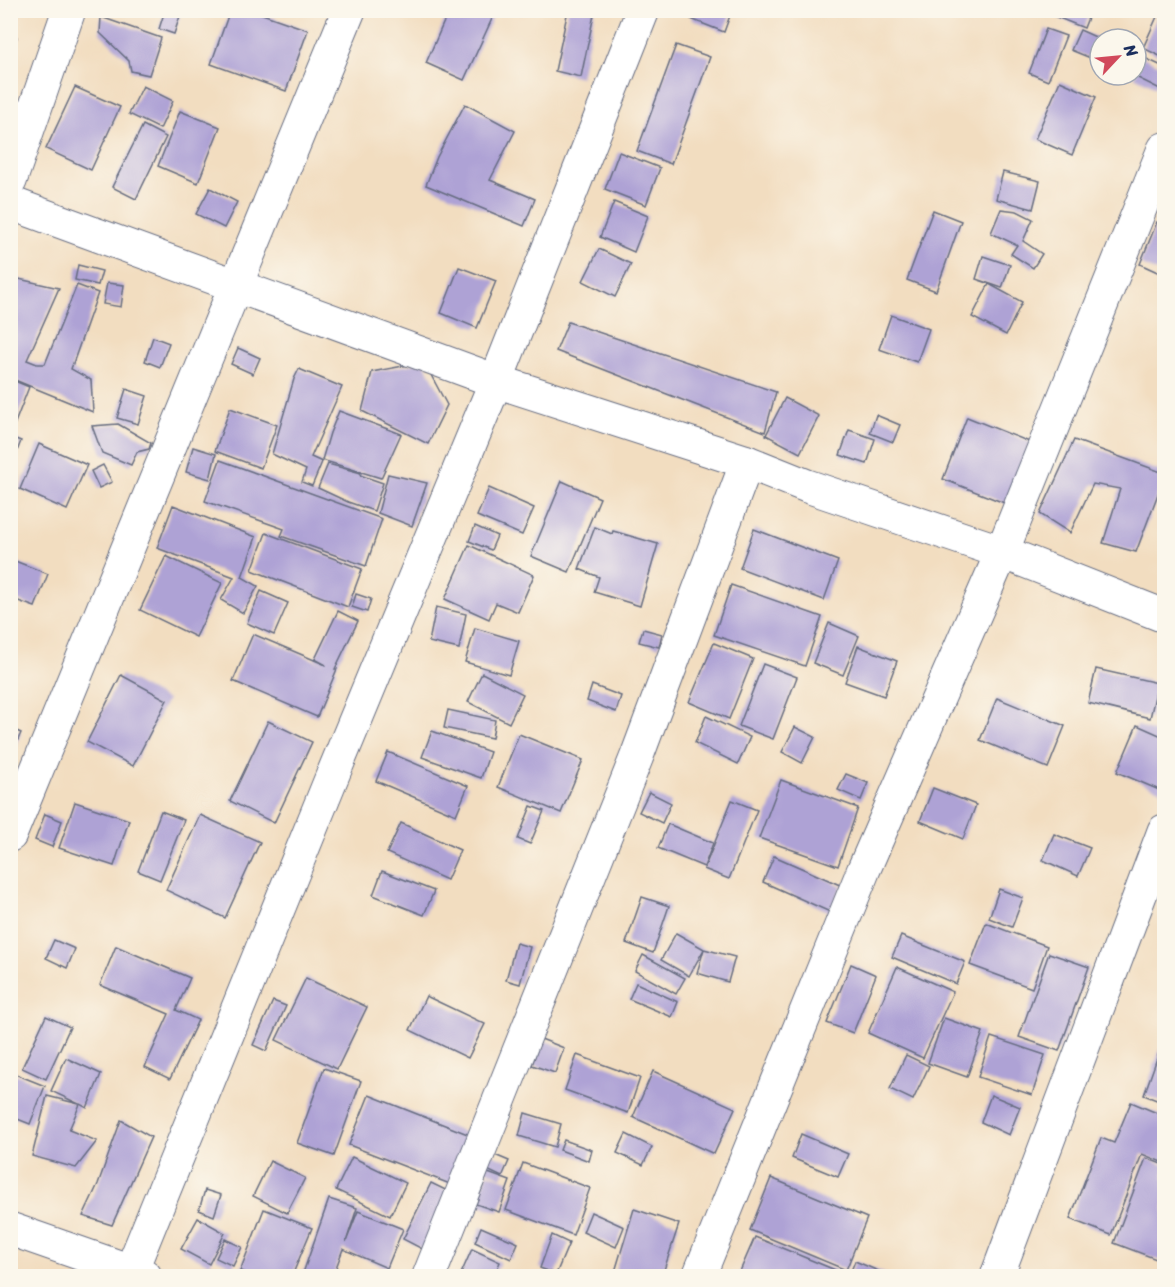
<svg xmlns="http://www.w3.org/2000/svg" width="1175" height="1287" font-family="Sriracha,sans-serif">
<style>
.building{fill:#aea2d5}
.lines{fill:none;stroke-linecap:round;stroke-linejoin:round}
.minor-casing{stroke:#666c80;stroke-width:35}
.minor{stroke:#fff;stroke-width:33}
</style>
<rect width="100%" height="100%" fill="#fbf7ec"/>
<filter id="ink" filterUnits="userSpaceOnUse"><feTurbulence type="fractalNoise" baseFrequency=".0167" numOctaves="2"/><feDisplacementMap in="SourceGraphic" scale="12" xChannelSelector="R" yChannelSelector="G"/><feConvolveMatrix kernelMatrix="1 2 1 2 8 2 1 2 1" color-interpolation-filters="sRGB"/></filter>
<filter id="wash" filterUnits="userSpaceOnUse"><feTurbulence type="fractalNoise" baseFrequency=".008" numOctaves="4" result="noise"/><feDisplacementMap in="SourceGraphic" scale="24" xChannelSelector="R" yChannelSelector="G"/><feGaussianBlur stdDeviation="1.35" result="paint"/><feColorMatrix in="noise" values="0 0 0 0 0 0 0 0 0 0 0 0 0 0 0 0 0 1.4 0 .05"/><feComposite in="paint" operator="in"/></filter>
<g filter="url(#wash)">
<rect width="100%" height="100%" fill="#f2ddc0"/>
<g id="blocks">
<g class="building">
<path d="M165,10H182L174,34L159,29Z"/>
<path d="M230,10H251L308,30L286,91L211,64Z"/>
<path d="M449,10H496L464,80L426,63Z"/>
<path d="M568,10H595L581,77L555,71Z"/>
<path d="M695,10H732L724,32L691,19Z"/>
<path d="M1039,10H1091L1084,28Z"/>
<path d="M1160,10L1164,12V58L1143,48Z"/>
<path d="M101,17L161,38L149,75L131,71L129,61L100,33Z"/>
<path d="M1046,29L1066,36L1048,81L1029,73Z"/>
<path d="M1080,30L1100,39V62L1071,50Z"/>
<path d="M10,35L17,37L11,58H10Z"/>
<path d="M676,45L710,57L671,164L637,151Z"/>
<path d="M1136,54L1164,67V91L1132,75H1136Z"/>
<path d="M1060,81L1096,97L1072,155L1035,139Z"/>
<path d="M143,86L173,101L160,129L129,114Z"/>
<path d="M75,87L120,107L91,170L46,149Z"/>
<path d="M465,104L515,131L490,180L535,199L524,226L426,185L437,157Z"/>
<path d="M180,111L220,127L198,183L158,166Z"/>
<path d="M143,125L166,137L136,199L112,187Z"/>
<path d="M619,152L660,168L646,205L605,189Z"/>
<path d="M1003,172L1040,181L1033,209L996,199Z"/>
<path d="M210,188L237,202L224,228L196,214Z"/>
<path d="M614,202L648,216L634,252L600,237Z"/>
<path d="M1001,209L1017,211L1033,219L1023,241L1042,254L1033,268L1011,254L1017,245L991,233Z"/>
<path d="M933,210L961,221L936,291L907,280Z"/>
<path d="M1157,222L1164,225V275L1140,264Z"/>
<path d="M599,249L631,264L615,297L583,281Z"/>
<path d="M983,256L1010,265L1002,288L976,279Z"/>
<path d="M78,265L102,271L98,285L75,280Z"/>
<path d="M459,267L496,281L477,328L441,313Z"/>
<path d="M10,277L59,288L27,360L37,364H45L77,285L98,293L71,369L91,380L93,412L10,378Z"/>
<path d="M107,283L124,285L121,307L103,304Z"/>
<path d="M989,284L1022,302L1006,335L972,317Z"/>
<path d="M891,315L929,329L917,362L879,349Z"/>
<path d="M568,322L776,392L765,432L556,351Z"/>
<path d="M153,337L169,343L160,367L145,361Z"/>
<path d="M238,348L260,358L253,374L231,364Z"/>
<path d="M424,362L447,405L428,444L362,411L372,372Z"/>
<path d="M299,369L342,387L311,457L322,462L312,486L302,482L306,470L272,454L294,379Z"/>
<path d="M10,379L29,387L13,428L10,427Z"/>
<path d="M126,389L147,396L138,424L117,418Z"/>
<path d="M785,398L819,416L800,453L766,435Z"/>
<path d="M230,408L277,425L261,468L215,451Z"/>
<path d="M339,411L401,434L381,478L322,460L330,433Z"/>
<path d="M876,415L900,425L893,442L870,433Z"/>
<path d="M967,417L1032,443L1007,504L943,479Z"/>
<path d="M118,424L151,443L149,449L137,452L131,465L102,453L92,426Z"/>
<path d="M849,430L875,439L867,464L840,455Z"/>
<path d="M10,437L21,441L11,467H10Z"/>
<path d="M1074,440L1164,473V478L1136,552L1103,543L1120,489L1093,484L1070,533L1040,514Z"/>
<path d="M39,444L87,465L67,510L20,489Z"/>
<path d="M193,447L216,454L210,479L186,472Z"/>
<path d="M220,460L382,519L366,566L281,536L284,529L205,501Z"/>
<path d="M328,464L361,473L360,475L383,483L374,511L348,502L318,488Z"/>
<path d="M103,465L112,482L99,488L91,471Z"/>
<path d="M388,474L427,483L412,526L378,513Z"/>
<path d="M562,481L600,498L569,572L531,556Z"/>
<path d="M489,488L534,508L522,535L477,516Z"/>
<path d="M173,505L256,537L242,577L258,586L243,613L221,600L234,577L157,548Z"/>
<path d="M475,526L497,536L491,550L469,541Z"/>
<path d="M595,527L612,534L613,531L658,544L640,606L594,592L599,577L579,569Z"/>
<path d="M754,529L838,561L824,600L740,568Z"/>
<path d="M266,533L362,569L348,607L252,570Z"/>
<path d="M469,545L534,575L518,612L496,603L489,619L445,599Z"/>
<path d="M166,556L222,583L196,637L140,610Z"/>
<path d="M10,559L48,574L35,607L10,598Z"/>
<path d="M731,585L822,617L805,666L714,635Z"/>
<path d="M261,591L288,603L274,635L247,623Z"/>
<path d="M356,594L371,599L367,612L352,607Z"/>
<path d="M436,607L466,614L459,649L429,642Z"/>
<path d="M338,611L358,621L335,669H337L317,717L233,681L253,634L326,665L315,659Z"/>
<path d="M829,623L859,636L843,675L813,663Z"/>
<path d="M475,628L519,641L509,675L465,662Z"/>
<path d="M643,629L662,634L659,647L639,642Z"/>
<path d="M714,643L753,659L729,719L689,702Z"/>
<path d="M858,646L897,661L884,696L845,682Z"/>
<path d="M763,664L797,677L773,739L739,726Z"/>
<path d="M1096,669L1158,683L1150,718L1088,703Z"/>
<path d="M482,673L523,694L509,723L468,702Z"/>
<path d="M121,675L167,700L133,766L87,742Z"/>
<path d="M592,685L621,696L616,712L587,701Z"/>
<path d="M997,698L1065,726L1048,768L980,740Z"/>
<path d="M448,710L495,720L492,738L444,728Z"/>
<path d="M706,716L750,737L738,764L695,743Z"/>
<path d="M268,721L312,742L274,823L230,801Z"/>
<path d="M1137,725L1164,737V792L1117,772Z"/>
<path d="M795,727L815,737L802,763L782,752Z"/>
<path d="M10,728L21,733L10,758Z"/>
<path d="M432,731L490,752L481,778L422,757Z"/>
<path d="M519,734L583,760L561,813L498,787Z"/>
<path d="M388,752L468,786L456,815L376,781Z"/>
<path d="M846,774L868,783L861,800L838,790Z"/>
<path d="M781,780L858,808L838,866L759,838Z"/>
<path d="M933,788L976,805L963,839L920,821Z"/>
<path d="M649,792L671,803L662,823L639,812Z"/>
<path d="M732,800L757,810L729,879L704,869Z"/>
<path d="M75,802L129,820L114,866L59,848Z"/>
<path d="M531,806L544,811L530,844L518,839Z"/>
<path d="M161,811L184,820L160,880L138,871Z"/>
<path d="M45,814L62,821L52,847L35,840Z"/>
<path d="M200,815L260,842L225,918L166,890Z"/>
<path d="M401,823L460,850L447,880L387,853Z"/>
<path d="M668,824L713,843L704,867L658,848Z"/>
<path d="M1054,834L1090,848L1078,876L1043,860Z"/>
<path d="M774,856L842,886L830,912L763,882Z"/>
<path d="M382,871L434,891L424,915L373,895Z"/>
<path d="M999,889L1023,898L1012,927L989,918Z"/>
<path d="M642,897L669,906L653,953L626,943Z"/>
<path d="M986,923L1047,946L1032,988L970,965Z"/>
<path d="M676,933L704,949L735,957L728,982L697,973L704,949L689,976L661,960Z"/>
<path d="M901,936L965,962L956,984L892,957Z"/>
<path d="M54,940L75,949L67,968L46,958Z"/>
<path d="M516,943L530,947L520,984L506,980Z"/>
<path d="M116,946L190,978L176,1010L198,1020L170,1079L145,1067L169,1014L100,985Z"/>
<path d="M1049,953L1089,967L1059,1051L1019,1037Z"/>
<path d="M643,955L685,978L676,994L635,971Z"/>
<path d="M851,964L876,975L853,1033L827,1023Z"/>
<path d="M897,967L953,992L923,1058L868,1033Z"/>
<path d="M306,978L367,1007L337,1069L276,1040Z"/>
<path d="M636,983L678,1002L672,1017L629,999Z"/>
<path d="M426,996L485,1024L468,1058L410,1030Z"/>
<path d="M273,1001L286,1006L266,1051L253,1045Z"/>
<path d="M46,1016L70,1027L46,1079L22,1068Z"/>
<path d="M944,1018L983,1032L967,1077L928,1063Z"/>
<path d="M991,1037L1045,1055L1032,1095L978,1077Z"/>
<path d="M541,1039L564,1048L555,1073L532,1065Z"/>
<path d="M1162,1044L1164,1045V1103L1144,1095Z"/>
<path d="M577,1055L640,1078L628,1113L565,1090Z"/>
<path d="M906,1055L929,1066L913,1100L890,1089Z"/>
<path d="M66,1058L101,1074L87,1108L80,1104L69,1130L97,1141L76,1168L32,1156L47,1096L79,1104L51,1091Z"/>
<path d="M324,1068L361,1081L334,1156L297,1143Z"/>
<path d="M653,1071L735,1108L714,1154L633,1117Z"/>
<path d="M10,1072L45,1086L30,1124L10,1116Z"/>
<path d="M369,1095L470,1135L450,1184L349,1145Z"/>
<path d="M991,1095L1020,1107L1009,1135L981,1122Z"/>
<path d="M1131,1102L1164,1116V1163L1142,1154L1111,1235L1070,1219L1101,1138L1114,1143Z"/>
<path d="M525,1113L561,1124L555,1147L519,1136Z"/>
<path d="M121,1120L151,1137L112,1225L83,1216L98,1184Z"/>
<path d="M626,1134L652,1147L643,1165L617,1153Z"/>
<path d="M801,1134L848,1154L838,1177L792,1158Z"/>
<path d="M564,1140L592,1150L589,1161L560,1150Z"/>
<path d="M490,1153L509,1161L502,1177L483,1168Z"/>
<path d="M352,1157L406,1183L390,1216L336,1190Z"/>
<path d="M1146,1158L1164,1165V1262L1114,1243Z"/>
<path d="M270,1161L305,1178L287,1213L253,1196Z"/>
<path d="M523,1163L590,1188L573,1235L506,1210Z"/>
<path d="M488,1173L510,1181L499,1212L476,1204Z"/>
<path d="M771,1178L867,1218L846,1270L750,1230Z"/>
<path d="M431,1183L456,1195L428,1252L403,1239Z"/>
<path d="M205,1190L221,1195L214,1216L199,1210Z"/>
<path d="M329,1199L357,1208L346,1242L358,1211L403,1229L387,1268L343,1249L333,1276H302Z"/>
<path d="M264,1209L312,1228L292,1276H254L240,1271Z"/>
<path d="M634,1209L679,1224L662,1276H618L614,1275Z"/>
<path d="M591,1212L624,1227L616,1247L583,1232Z"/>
<path d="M198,1218L225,1233L209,1264L181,1249Z"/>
<path d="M481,1227L518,1243L511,1259L475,1242Z"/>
<path d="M552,1235L569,1243L556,1274L540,1268Z"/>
<path d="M755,1237L840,1272L838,1276H738Z"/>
<path d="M225,1239L242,1247L233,1266L216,1258Z"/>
<path d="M472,1249L500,1262L494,1276H460Z"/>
<path d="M855,1261L890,1276H849Z"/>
</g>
</g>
</g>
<g filter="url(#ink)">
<use href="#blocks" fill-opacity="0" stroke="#666c80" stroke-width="1.5"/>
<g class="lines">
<g class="minor-casing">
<g id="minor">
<path d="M10,181L69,10"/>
<path d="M10,203L496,381L747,462L807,486L1002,552L1164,616"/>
<path d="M10,835L349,10"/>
<path d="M10,1229L145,1276"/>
<path d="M129,1276L329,784L496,381L643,10"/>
<path d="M429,1276L637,756L747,462"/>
<path d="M699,1276L864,869L1002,552L1164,149"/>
<path d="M997,1276L1164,831"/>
</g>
</g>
<use href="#minor" class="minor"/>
</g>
</g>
<rect width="1175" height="1287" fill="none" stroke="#fbf7ec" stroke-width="36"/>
<g transform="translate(1118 57) rotate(64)"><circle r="28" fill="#fbf7ec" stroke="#a1a7b3" stroke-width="1.5"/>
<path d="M0-4.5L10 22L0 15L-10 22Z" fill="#d1495b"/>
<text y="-9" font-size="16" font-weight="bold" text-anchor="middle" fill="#1b2f5e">N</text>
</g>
</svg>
